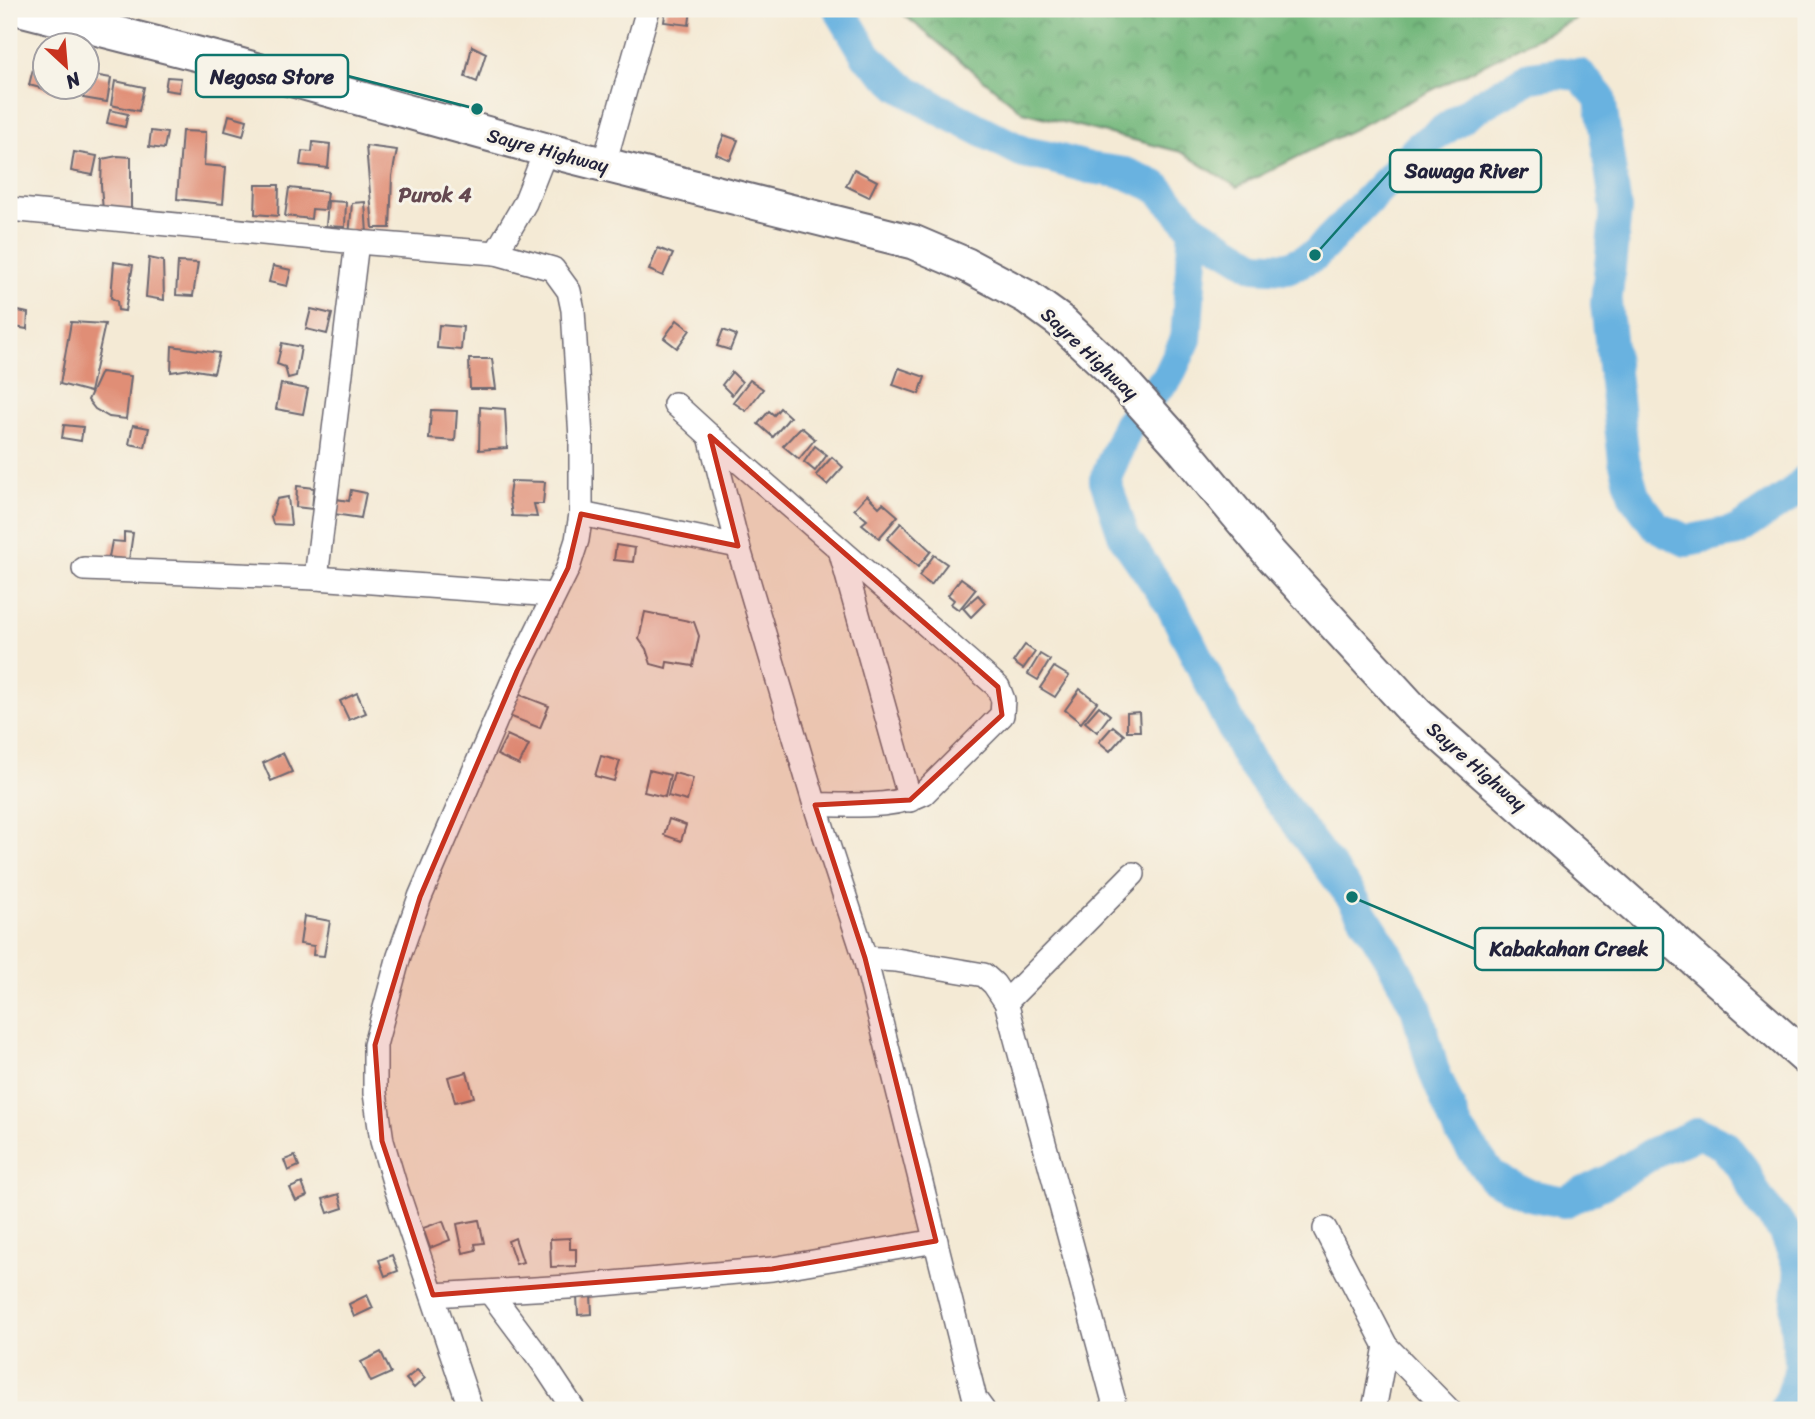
<svg xmlns="http://www.w3.org/2000/svg" width="1815" height="1419" font-family="Sriracha,sans-serif">
<style>
.forest{fill:url(#forest-crowns);stroke:#4b6d5c;stroke-width:2}
.lines{fill:none;stroke-linecap:round;stroke-linejoin:round}
.river{stroke:#69b2e0;stroke-width:32}
.building{fill:#e08e76}
.minor-casing{stroke:#6c6871;stroke-width:26}
.highway-casing{stroke:#6c6871;stroke-width:37}
.minor{stroke:#fff;stroke-width:23}
.highway{stroke:#fff;stroke-width:33}
.marked{fill:#c8321e;fill-opacity:0.2;stroke:#c8321e;stroke-width:5;stroke-linejoin:round}
.labels{text-anchor:middle;stroke-width:6;stroke-linejoin:round;paint-order:stroke}
.street-label{font-size:19px;fill:#22223b;stroke:#f7f3e8}
.neighbourhood-label{font-size:21px;font-weight:bold;fill:#644850;stroke:#f7f3e8}
.leader{fill:none;stroke:#0f766e;stroke-width:2.5}
.callout-dot{fill:#0f766e;stroke:#f7f3e8;stroke-width:2.5}
.callout{fill:#f7f3e8;stroke:#0f766e;stroke-width:2.5}
.callout-label{font-size:21px;text-anchor:middle;font-weight:bold;fill:#22223b}
</style>
<defs>
<pattern id="forest-crowns" width="20" height="18" patternUnits="userSpaceOnUse" patternTransform="scale(1.75)"><rect width="20" height="18" fill="#74b87d"/><path d="M2 6a3 3 0 1 1 6 0M12 15a3 3 0 1 1 6 0" fill="none" stroke="#5f9568"/></pattern>
</defs>
<rect width="100%" height="100%" fill="#f7f3e8"/>
<filter id="ink" filterUnits="userSpaceOnUse"><feTurbulence type="fractalNoise" baseFrequency=".0143" numOctaves="2"/><feDisplacementMap in="SourceGraphic" scale="14" xChannelSelector="R" yChannelSelector="G"/><feConvolveMatrix kernelMatrix="1 2 1 2 8 2 1 2 1" color-interpolation-filters="sRGB"/></filter>
<filter id="wash" filterUnits="userSpaceOnUse"><feTurbulence type="fractalNoise" baseFrequency=".00686" numOctaves="4" result="noise"/><feDisplacementMap in="SourceGraphic" scale="28" xChannelSelector="R" yChannelSelector="G"/><feGaussianBlur stdDeviation="1.57" result="paint"/><feColorMatrix in="noise" values="0 0 0 0 0 0 0 0 0 0 0 0 0 0 0 0 0 1.4 0 .05"/><feComposite in="paint" operator="in"/></filter>
<g filter="url(#wash)">
<rect width="100%" height="100%" fill="#f4ead5"/>
<path class="forest" d="M897,9H1571L1575,19L1237,187L1181,152L1023,112Z"/>
<g class="lines">
<g class="river">
<path d="M839,9L867,56L900,86L935,107L1023,152L1049,157L1090,168L1125,173L1157,187L1194,229L1255,266L1287,268L1315,255L1418,148L1475,108L1530,77L1561,73L1580,75L1600,98L1616,209L1606,304L1624,460L1634,496L1656,526L1687,541L1737,531L1791,495L1806,480"/>
<path d="M1194,229L1186,339L1168,377L1145,401L1127,427L1105,480L1124,537L1171,605L1248,759L1352,897L1390,958L1416,1007L1433,1069L1458,1129L1492,1177L1529,1195L1564,1202L1608,1181L1653,1153L1699,1133L1724,1145L1743,1169L1760,1202L1784,1230L1800,1270L1795,1324L1801,1366L1791,1398L1784,1410"/>
</g>
</g>
<g id="blocks">
<g class="building">
<path d="M666,9H691L689,25L664,22Z"/>
<path d="M472,46L486,53L477,82L465,77Z"/>
<path d="M33,69L46,73V88H56L55,92L29,85Z"/>
<path d="M88,74L111,78L107,102L83,98L85,88H88Z"/>
<path d="M167,77L181,78L179,92L165,90Z"/>
<path d="M115,81L144,87L139,111L111,105Z"/>
<path d="M110,110L128,114L125,127L107,123Z"/>
<path d="M229,115L247,120L243,136L225,131Z"/>
<path d="M151,131L167,133L164,149L149,147Z"/>
<path d="M182,131L206,132L204,165L226,167L223,204L177,199Z"/>
<path d="M724,135L738,140L730,160L716,154Z"/>
<path d="M313,142L330,144L328,168L300,165L302,151L312,152Z"/>
<path d="M366,146L397,150L392,176L390,228H373Z"/>
<path d="M74,152L97,156L93,175L71,171Z"/>
<path d="M117,156L131,157V212L103,211L101,185L102,159Z"/>
<path d="M854,169L877,181L869,197L846,186Z"/>
<path d="M256,185H279L278,216L255,214Z"/>
<path d="M289,188L327,192L325,210L312,209L311,219L285,216Z"/>
<path d="M328,201L346,202L345,227L326,226Z"/>
<path d="M365,202L367,234L349,236L352,203Z"/>
<path d="M658,248L673,254L663,276L649,270Z"/>
<path d="M149,258L163,261L164,300L146,297Z"/>
<path d="M114,262L133,265L125,311L118,310L117,301L111,298Z"/>
<path d="M178,262L198,263L193,296L176,295Z"/>
<path d="M273,266L291,270L287,286L269,282Z"/>
<path d="M9,309L28,313L27,329L9,326Z"/>
<path d="M311,309L332,314L327,334L306,329Z"/>
<path d="M677,320L690,330L677,348L664,338Z"/>
<path d="M71,322L105,324L90,392L60,384Z"/>
<path d="M439,325L463,327L461,350L437,348Z"/>
<path d="M723,330L736,335L730,350L717,346Z"/>
<path d="M282,343L301,347L296,376L288,378L285,367L277,364Z"/>
<path d="M172,346L219,353L214,373L190,369L171,372Z"/>
<path d="M469,359H492L496,389H470Z"/>
<path d="M899,368L925,377L919,394L893,385Z"/>
<path d="M101,372L131,376L126,419L109,417L95,409L88,400Z"/>
<path d="M732,372L742,382L732,395L722,385Z"/>
<path d="M750,380L763,389L746,411L733,402Z"/>
<path d="M281,384L308,389L303,414L276,409Z"/>
<path d="M480,407L505,409L507,448L479,450Z"/>
<path d="M780,408L790,417L773,437L758,424L769,411L774,415Z"/>
<path d="M431,410L457,411L455,441L429,439Z"/>
<path d="M64,425L83,427L81,441L62,438Z"/>
<path d="M133,425L149,428L145,447L129,444Z"/>
<path d="M801,427L815,439L799,459L783,446Z"/>
<path d="M815,446L827,455L815,471L804,462Z"/>
<path d="M832,457L843,467L827,485L816,475Z"/>
<path d="M511,481L545,482L543,504H534L537,517L512,516L509,495Z"/>
<path d="M297,486L314,488L312,509L296,507Z"/>
<path d="M351,490L366,493L361,518L334,514L336,499L349,501Z"/>
<path d="M867,495L879,507L883,503L898,516L879,538L862,524L867,520L854,509Z"/>
<path d="M288,497L291,525L273,524L271,517L277,499Z"/>
<path d="M901,523L931,551L918,567L887,539Z"/>
<path d="M124,532L133,533L129,560L109,557L112,541L124,542Z"/>
<path d="M616,545L635,548L633,562L614,560Z"/>
<path d="M934,555L947,564L931,585L919,576Z"/>
<path d="M961,578L976,589L959,610L951,604L954,600L948,595Z"/>
<path d="M978,595L985,603L971,617L963,608Z"/>
<path d="M645,612L694,622L699,636L693,666L667,662L666,668L651,664L646,649L639,639Z"/>
<path d="M1025,645L1035,652L1023,669L1013,662Z"/>
<path d="M1040,654L1050,660L1038,680L1028,674Z"/>
<path d="M1054,667L1069,676L1055,697L1040,688Z"/>
<path d="M1080,689L1097,702L1081,723L1065,710Z"/>
<path d="M357,693L366,713L349,720L340,701Z"/>
<path d="M518,694L549,706L540,728L509,716Z"/>
<path d="M1099,706L1110,715L1097,732L1085,722Z"/>
<path d="M1139,712L1140,731H1127V713Z"/>
<path d="M1113,726L1124,735L1110,751L1099,742Z"/>
<path d="M507,735L529,745L519,765L497,755Z"/>
<path d="M283,753L292,772L271,781L263,763Z"/>
<path d="M601,756L620,761L614,781L595,776Z"/>
<path d="M649,770L670,775L665,797L644,792Z"/>
<path d="M674,773L693,778L687,801L668,796Z"/>
<path d="M669,819L686,825L681,841L664,835Z"/>
<path d="M304,916L330,921L324,956L313,955L314,946L300,944Z"/>
<path d="M467,1072L474,1097L455,1102L448,1077Z"/>
<path d="M295,1156L299,1166L288,1171L284,1160Z"/>
<path d="M302,1183L307,1196L296,1201L290,1188Z"/>
<path d="M339,1194L343,1208L328,1213L323,1199Z"/>
<path d="M479,1220L484,1243L475,1244L476,1250L463,1253L457,1224Z"/>
<path d="M443,1221L450,1240L430,1248L423,1228Z"/>
<path d="M515,1238L523,1262L516,1264L508,1241Z"/>
<path d="M570,1238V1249H576V1266L551,1267L550,1239Z"/>
<path d="M392,1255L398,1271L385,1276L379,1260Z"/>
<path d="M367,1295L373,1308L354,1317L349,1304Z"/>
<path d="M591,1295L592,1314L578,1315L577,1296Z"/>
<path d="M381,1352L391,1373L371,1382L361,1362Z"/>
<path d="M417,1370L425,1378L414,1388L406,1379Z"/>
</g>
</g>
</g>
<g filter="url(#ink)">
<use href="#blocks" fill-opacity="0" stroke="#6c6871" stroke-width="2"/>
<g class="lines">
<g class="minor-casing">
<g id="minor">
<path d="M604,164L648,9"/>
<path d="M9,209L357,242L496,253L553,269L569,291L573,310L581,438V514L577,540L568,568L517,671L420,897L399,956L375,1045V1093L382,1141L395,1185L471,1410"/>
<path d="M496,253L525,203L546,150"/>
<path d="M710,436L998,687L1003,700L1002,715L924,793C892,809 851,804 815,805"/>
<path d="M581,514L738,546L710,436L675,404"/>
<path d="M738,546L815,805L865,958"/>
<path d="M840,550L910,800"/>
<path d="M84,569L316,578L554,595"/>
<path d="M316,578L357,242"/>
<path d="M1006,1002L1133,874"/>
<path d="M1325,1229L1386,1346L1449,1410"/>
<path d="M490,1292L543,1363L574,1410"/>
<path d="M433,1295L568,1287L772,1269L936,1241"/>
<path d="M983,1410L975,1399L865,958L896,960L984,975L994,984L1006,1002L1113,1398L1114,1410"/>
<path d="M1374,1410L1386,1346"/>
</g>
</g>
<g class="highway-casing">
<path id="highway" d="M21,9L225,61L546,150L913,242L967,265L1027,297L1060,321L1114,372L1177,442L1270,554L1416,713L1806,1058"/>
</g>
<use href="#minor" class="minor"/>
<use href="#highway" class="highway"/>
</g>
</g>
<path class="marked" d="M710,436L998,687L1002,715L910,800L815,805L865,958L936,1241L772,1269L433,1295L382,1141L375,1045L420,897L517,671L568,568L581,514L738,546Z"/>
<g class="labels">
<g class="street-label">
<text transform="translate(548 150) rotate(15)" y="7">Sayre Highway</text>
<text transform="translate(1090 353) rotate(43)" y="7">Sayre Highway</text>
<text transform="translate(1477 766) rotate(41)" y="7">Sayre Highway</text>
</g>
<g class="neighbourhood-label">
<text x="435" y="202">Purok 4</text>
</g>
</g>
<path class="leader" d="M477 109L348 76M1315 255L1390 171M1352 897L1475 949"/>
<g class="callout-dot">
<circle cx="477" cy="109" r="7"/>
<circle cx="1315" cy="255" r="7"/>
<circle cx="1352" cy="897" r="7"/>
</g>
<g class="callout">
<rect x="196" y="55" width="152" height="42" rx="7"/>
<rect x="1390" y="150" width="151" height="42" rx="7"/>
<rect x="1475" y="928" width="188" height="42" rx="7"/>
</g>
<g class="callout-label">
<text x="272" y="84">Negosa Store</text>
<text x="1466" y="178">Sawaga River</text>
<text x="1569" y="956">Kabakahan Creek</text>
</g>
<rect width="1815" height="1419" fill="none" stroke="#f7f3e8" stroke-width="35"/>
<g transform="translate(66 66) rotate(154)"><circle r="33" fill="#f7f3e8" stroke="#a29fa3" stroke-width="2"/>
<path d="M0-5L12 26L0 18L-12 26Z" fill="#c8321e"/>
<text y="-10" font-size="19" font-weight="bold" text-anchor="middle" fill="#22223b">N</text>
</g>
</svg>
